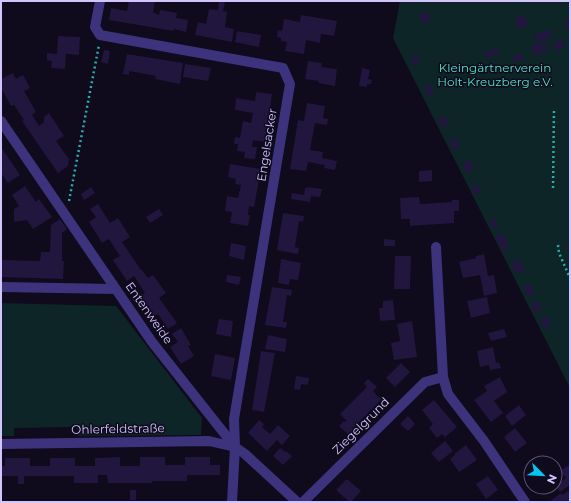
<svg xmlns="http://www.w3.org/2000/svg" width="571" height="503" font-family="Montserrat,sans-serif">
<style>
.green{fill:#0d2526}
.building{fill:#21163d}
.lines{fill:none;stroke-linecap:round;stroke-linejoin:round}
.path{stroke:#28aeb0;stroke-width:2.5;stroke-dasharray:2 3;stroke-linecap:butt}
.minor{stroke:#3c337c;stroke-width:10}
.labels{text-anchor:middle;stroke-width:3;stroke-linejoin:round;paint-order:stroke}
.park-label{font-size:12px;fill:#4ee2c8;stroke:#0f0a1c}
.street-label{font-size:12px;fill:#d0c5ff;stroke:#0f0a1c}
</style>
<rect width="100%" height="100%" fill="#0f0a1c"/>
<g class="green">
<path d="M400,1H570V388L393,38Z"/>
<path d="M1,303L116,306L202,418L201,435L78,436L77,427L14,428V436H1Z"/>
</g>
<g class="building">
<path d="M129,1H155L153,13H156V14L159,15L160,10L177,13L176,18L188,20L186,32L174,29V31L109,20L111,8L127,11Z"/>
<path d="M219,1H225L223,11L227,12L225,27L234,29L232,42L195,35L198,22L206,24L209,9L218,10Z"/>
<path d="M429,12L431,21L422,24L419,14Z"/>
<path d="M301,15L337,21L334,36L321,34L320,43L306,40L304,54L285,51L287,42L281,41V38L277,37L278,30L282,31L284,19L300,22Z"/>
<path d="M525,15L528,26L518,29L515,18Z"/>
<path d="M570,20V29L567,30L564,22Z"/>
<path d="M551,30L552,37L537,42L534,34Z"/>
<path d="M237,31L261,35L259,47L235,42Z"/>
<path d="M58,36L80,37L79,55L66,54L65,69L51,68L52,61L47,60V53L57,54Z"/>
<path d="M562,39L565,47L556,51L553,43Z"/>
<path d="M545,41L548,51L546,52L544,46L542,47L544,53L535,56L531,45Z"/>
<path d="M498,48L500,53L486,58L484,52Z"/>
<path d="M104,50L110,51L108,64L101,62Z"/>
<path d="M521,53L524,59L515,63L512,57Z"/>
<path d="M127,54L183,63L180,84L155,79L156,76L129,71V75L123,74Z"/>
<path d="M417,55L420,64L414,66L411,57Z"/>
<path d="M308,61L322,63L321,67L337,69L335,86L318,83L319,81L305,79Z"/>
<path d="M494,62L497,69L489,72L486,66Z"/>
<path d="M185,64L211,68L208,81L183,77Z"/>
<path d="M362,68L370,70L368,79L372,80L371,84H367V87L359,86Z"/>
<path d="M13,73L16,79L23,75L30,88L24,91L36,112L32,115L39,126L44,122V117L49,113L64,136L56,141L69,159L68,166L58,173L22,121L24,120L14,105L11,106L1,88V79Z"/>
<path d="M430,84L434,94L428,96L425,86Z"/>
<path d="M256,92L272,94L268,121H272L270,134L266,133L265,142L253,140L252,147H257L255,159L244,158L245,152L237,151L238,144H234L235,137L240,138L243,121L251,123L253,113L235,110L236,98L255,101Z"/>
<path d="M307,103L325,106L323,118L328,119L327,125L315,123L310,150L323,152L322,158L337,161L335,170L324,168L325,165L308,162L306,171L290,169L298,120L304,121Z"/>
<path d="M445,116L449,125L444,127L442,125L440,126L437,119Z"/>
<path d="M456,137L460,146L453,149L449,141Z"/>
<path d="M1,147L20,175L8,183L1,173Z"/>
<path d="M470,160L474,169L466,173L462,163Z"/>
<path d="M230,164L261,169L254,207L249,206L248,215H250L248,226L230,223L232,212L225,211L227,196L238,198L241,185L235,184L236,179L228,177Z"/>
<path d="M432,170V181L419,182V171Z"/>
<path d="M477,184L481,191L475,195L471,187Z"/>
<path d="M25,186L36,202L39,199L52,217L33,229L27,220L14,222V209L19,206L12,195Z"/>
<path d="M91,187L95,193L84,200L81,194Z"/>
<path d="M308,187L322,189L320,197L311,196L310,202L291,199L292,193L304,195L305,188H308Z"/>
<path d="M419,197L420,204L452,202V200H459V211H454V223L410,226V219H401L400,198Z"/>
<path d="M98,204L110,223L118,218L130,237L122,242L141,270H142L148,278L153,275L166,293L159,298L177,323L168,329L158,314L151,318L138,297L145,293L134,276L127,281L113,260L120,256L114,247L109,239L102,243L89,222L96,217L90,209Z"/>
<path d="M159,209L163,215L150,223L146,217Z"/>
<path d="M283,213L304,216L303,222L299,221L295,247L299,248L298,254L277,250Z"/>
<path d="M494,218L499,226L494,229L489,220Z"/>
<path d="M60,219L67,229L62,233V261H64L63,279L1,277V260L40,261L41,252H50L51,225Z"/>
<path d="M502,232L509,246L504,249L506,252L503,253L495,236Z"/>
<path d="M384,239L395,240V246H384Z"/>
<path d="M231,243L246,246L244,260L229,256Z"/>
<path d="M484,254L488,276L494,275L497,293L484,296L480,275L463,278L459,262L476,258V256Z"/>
<path d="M395,256H411L410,289H394Z"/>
<path d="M281,259L301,263L298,280L290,279L289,285L278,283Z"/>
<path d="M519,259L525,270L516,274L511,263Z"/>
<path d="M227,275L241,277L239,285L226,282Z"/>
<path d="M530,284L535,294L528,297L523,287Z"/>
<path d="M272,287L292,290L291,296L287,295L283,322H287L286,328L265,325Z"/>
<path d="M487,297L490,313L471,318L467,301Z"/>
<path d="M393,300L395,320L380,321L379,308H383V301Z"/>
<path d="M537,301L542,310L536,313L531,304Z"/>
<path d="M548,316L551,327L544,329L540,319Z"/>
<path d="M219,319L233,321L231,337L216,334Z"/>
<path d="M412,321L417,357L394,360L391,343L400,341L397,324Z"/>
<path d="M181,328L191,345L188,346L194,356L181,364L170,347L178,342L172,334Z"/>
<path d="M504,329L507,337L491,341L488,333Z"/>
<path d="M268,335L287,339L285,352L265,349Z"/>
<path d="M493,347L496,363L499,362L501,368L490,370L489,365L480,367L477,351Z"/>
<path d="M261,351L275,353L264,412L252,410Z"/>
<path d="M215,354L235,358L231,380L211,376Z"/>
<path d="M401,363L410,372L395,387L386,378Z"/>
<path d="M296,376L309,378L308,385L301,384L300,390L294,389Z"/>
<path d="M500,377L507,392L494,401L503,413L491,422L474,400L487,391L484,386Z"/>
<path d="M368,379L377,387L373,391L381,400L353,428L358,438L352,443L348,433V434L339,426L344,421L345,422L347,421L340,414L367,387L364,383Z"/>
<path d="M434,400L457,427L445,437L442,434L437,438L429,428L433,424L422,410Z"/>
<path d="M519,405L526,415L512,426L505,416Z"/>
<path d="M408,416L415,424L408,431L400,424Z"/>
<path d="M259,420L264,424L262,427L270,434L278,425L290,436L282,445L277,440L267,451L248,433Z"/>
<path d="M515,428L527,443L515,452L504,437Z"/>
<path d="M445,441L453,451L439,462L431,453Z"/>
<path d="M466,445L477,460L459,472L450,459L455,455L454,454Z"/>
<path d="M280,448L285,452L286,451L292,456L283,465L273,456Z"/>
<path d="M120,457V466H140V457H165V465H185V457H210V465H220V475H187V481H152V483H108L107,475H98V483H74V476H24V484H18V476H1V466H5V458H30V466H50V458H75V466H95V458Z"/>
<path d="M569,465L570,466V485L560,492L556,486L566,478L560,471Z"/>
<path d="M488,476L498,490L486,499L476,484Z"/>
<path d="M347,479L361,491L351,502H349L336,490Z"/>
<rect x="130" y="490" width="6" height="10"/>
<path d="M568,491L570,494V502H549L561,493L562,495Z"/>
</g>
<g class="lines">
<g class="path">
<path d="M553,188L554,108"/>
<path d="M69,201L99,45"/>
<path d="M558,245L559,253L570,278"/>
</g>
<g class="minor">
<path d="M100,1L95,27L100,35L283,68L290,84L234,419L235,447L232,502"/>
<path d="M1,121L152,342L235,447L245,454L297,502"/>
<path d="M436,247L443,377"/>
<path d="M1,287L115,289"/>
<path d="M1,444L209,441L235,447"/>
<path d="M303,502L425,382L443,377L448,394L484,441L525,502"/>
</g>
</g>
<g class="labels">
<g class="park-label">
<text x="495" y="72">Kleingärtnerverein<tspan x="495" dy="14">Holt-Kreuzberg e.V.</tspan></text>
</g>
<g class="street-label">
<text transform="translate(267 145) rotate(-81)" y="4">Engelsacker</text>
<text transform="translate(149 313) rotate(55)" y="4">Entenweide</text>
<text transform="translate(361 426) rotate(-45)" y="4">Ziegelgrund</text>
<text transform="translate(118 429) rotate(-1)" y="4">Ohlerfeldstraße</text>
</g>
</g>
<rect width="571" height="503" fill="none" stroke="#d0c5ff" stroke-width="4"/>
<g transform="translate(543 475) rotate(114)"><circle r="19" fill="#0f0a1c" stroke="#5c5577"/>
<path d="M0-3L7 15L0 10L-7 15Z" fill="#00c6f0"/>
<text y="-6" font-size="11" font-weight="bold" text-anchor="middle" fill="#d0c5ff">N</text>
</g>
</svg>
